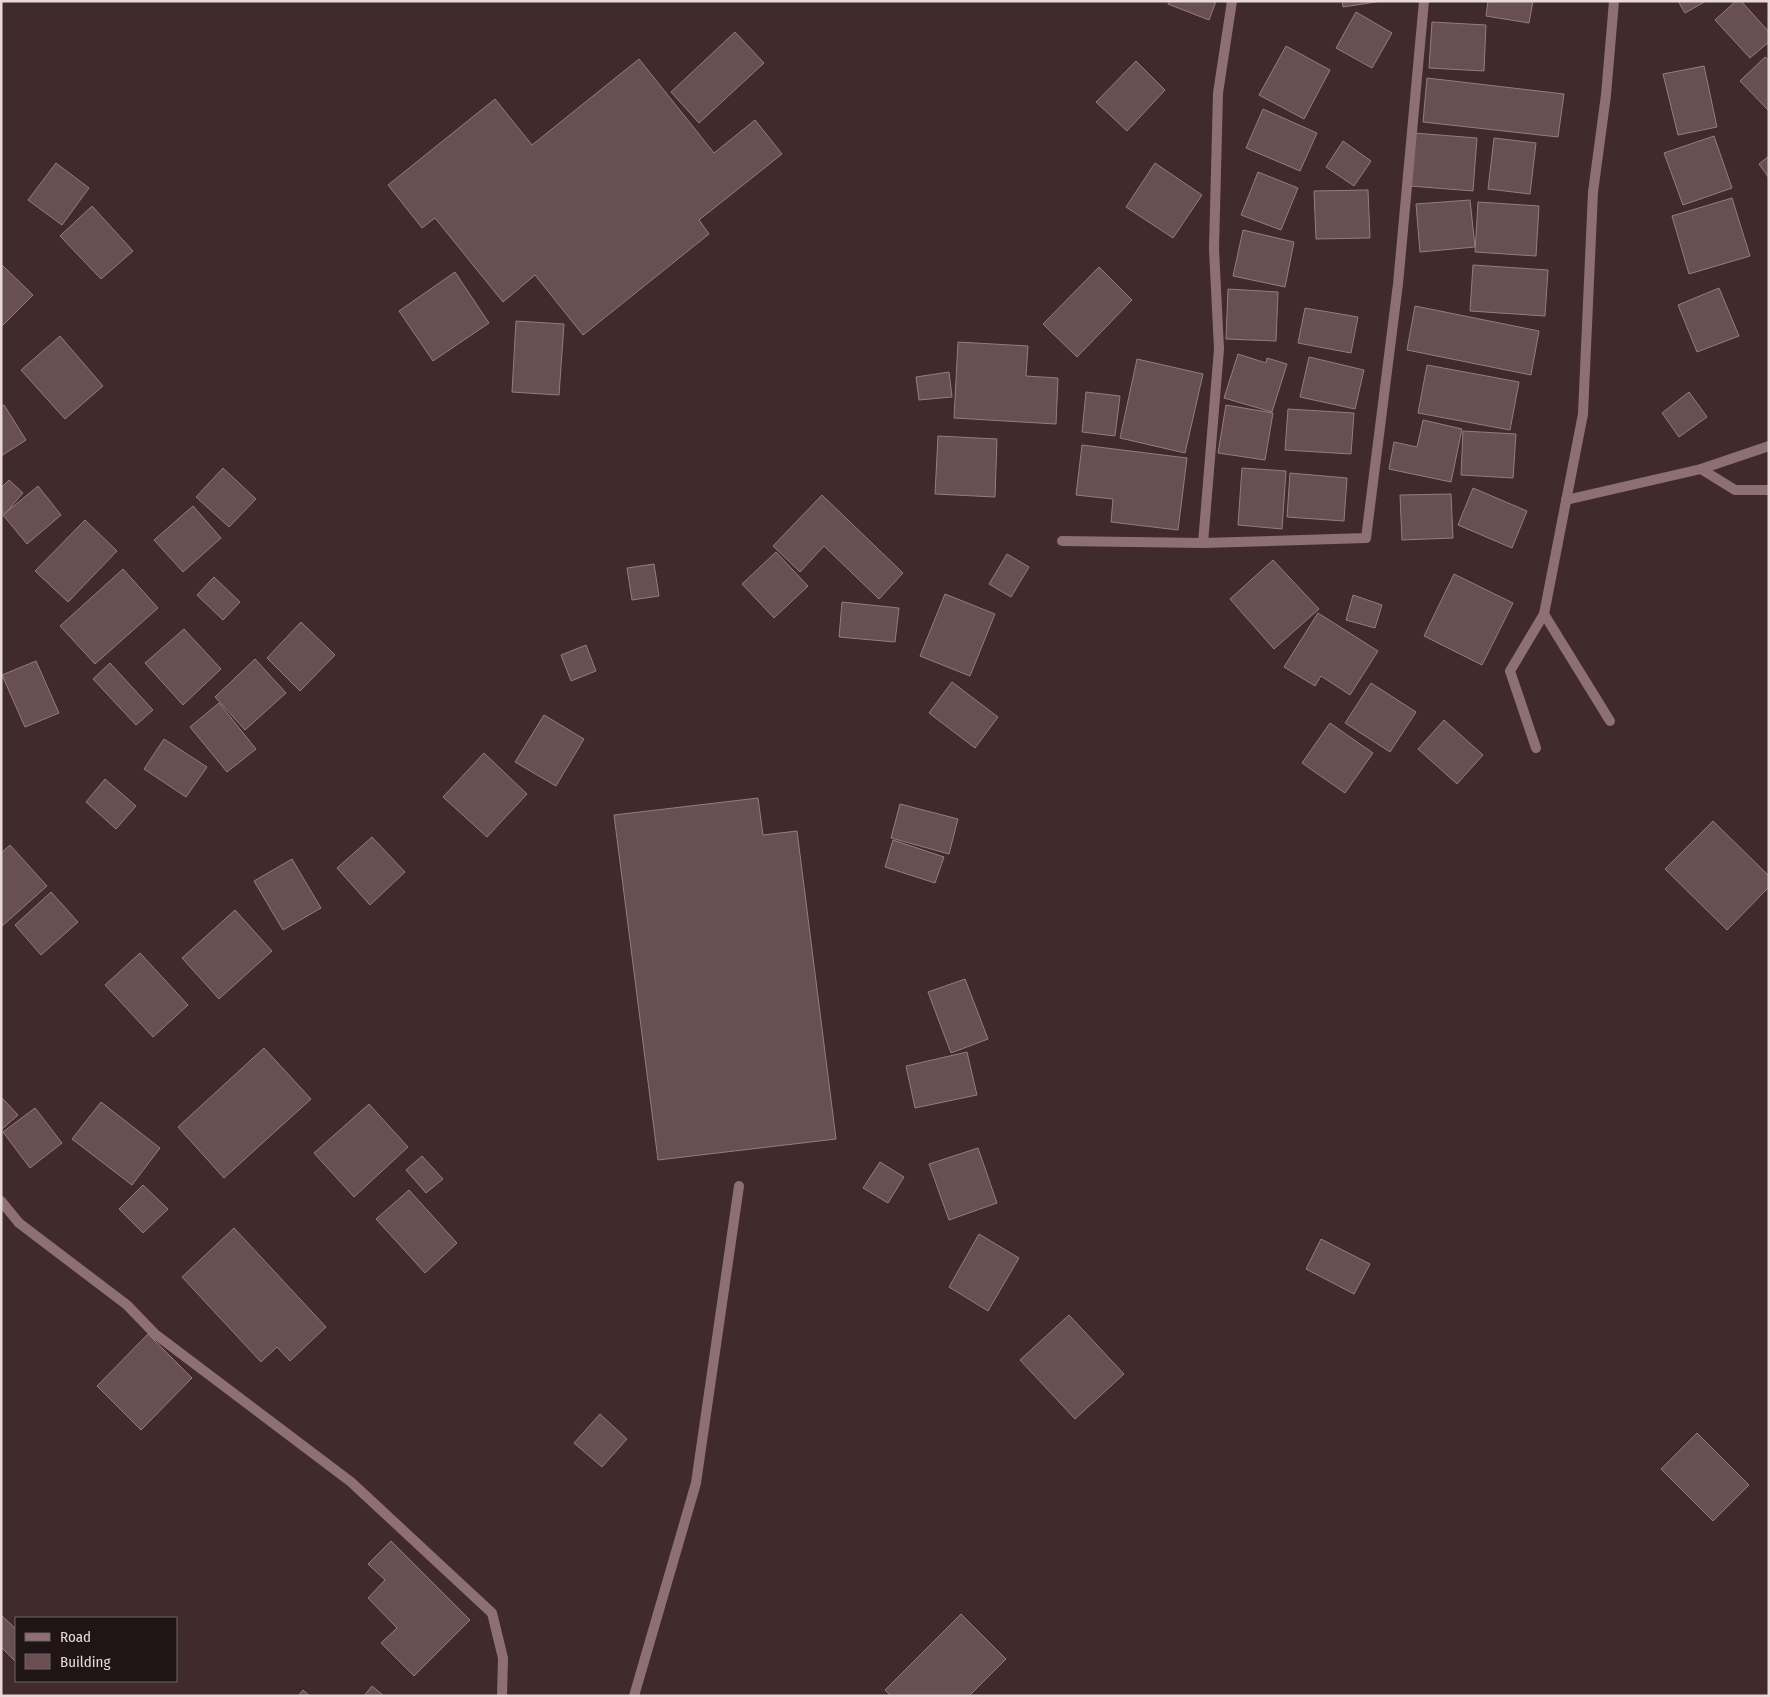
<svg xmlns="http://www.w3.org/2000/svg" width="1770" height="1697" font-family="'Fira Sans Condensed',sans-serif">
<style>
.building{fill:#684f51;stroke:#977c7e}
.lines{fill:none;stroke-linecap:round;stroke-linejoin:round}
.minor{stroke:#8e7072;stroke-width:10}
</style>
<rect width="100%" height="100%" fill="#402a2c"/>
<g class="building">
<path d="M1169,1H1216L1209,20L1168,4Z"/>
<path d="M1342,1H1382L1343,7Z"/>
<path d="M1488,1H1533L1529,23L1486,16Z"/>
<path d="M1678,1H1706L1685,13Z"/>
<path d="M1736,1H1741L1769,32V42L1750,58L1715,20Z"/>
<path d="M1356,12L1392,33L1372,68L1336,48Z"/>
<path d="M1432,22L1486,25L1484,71L1429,68Z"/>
<path d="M735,32L764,63L699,123L671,92Z"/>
<path d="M1286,46L1330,70L1304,119L1259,95Z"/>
<path d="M1765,57L1769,60V111L1740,81Z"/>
<path d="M639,59L714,153L755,120L782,154L699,220L709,234L583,335L535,275L503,302L435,218L422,228L388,185L495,99L532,145Z"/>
<path d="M1136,61L1165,90L1127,131L1096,102Z"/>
<path d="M1704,66L1717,127L1678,135L1663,74Z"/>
<path d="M1427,78L1564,94L1558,137L1423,122Z"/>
<path d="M1263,109L1317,133L1300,171L1246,148Z"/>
<path d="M1414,133L1477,138L1473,191L1410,186Z"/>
<path d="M1714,136L1732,188L1683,205L1664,153Z"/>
<path d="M1494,138L1536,143L1530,194L1488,189Z"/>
<path d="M1343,141L1371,161L1354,186L1326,167Z"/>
<path d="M1769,156V178L1759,164Z"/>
<path d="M56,163L89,188L62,225L28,200Z"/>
<path d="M1155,163L1202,195L1173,238L1126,207Z"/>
<path d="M1258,172L1298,188L1281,230L1241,215Z"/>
<path d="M1368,190L1370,238L1316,239L1314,191Z"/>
<path d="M1732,198L1750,256L1689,274L1672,216Z"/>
<path d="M1470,200L1475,247L1420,252L1416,204Z"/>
<path d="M1478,202L1539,206L1536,256L1475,252Z"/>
<path d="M92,206L133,251L101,279L60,236Z"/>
<path d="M1243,230L1294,242L1285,287L1233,276Z"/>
<path d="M1,264L33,295L1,327Z"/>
<path d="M1473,265L1548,270L1545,316L1470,311Z"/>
<path d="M1099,267L1132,300L1077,357L1043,324Z"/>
<path d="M455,272L489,323L433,361L399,311Z"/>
<path d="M1719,288L1739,336L1697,352L1678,305Z"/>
<path d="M1228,289L1278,292L1276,341L1226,339Z"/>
<path d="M1415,306L1539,331L1531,375L1407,350Z"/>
<path d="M1305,308L1358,317L1351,353L1298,343Z"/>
<path d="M516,321L564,324L559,395L512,392Z"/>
<path d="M60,336L103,386L65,419L21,370Z"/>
<path d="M958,342L1028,346L1026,376L1058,378L1056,424L954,418Z"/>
<path d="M1238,354L1266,363L1267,358L1287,364L1272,412L1224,398Z"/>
<path d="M1309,357L1364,370L1355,409L1300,397Z"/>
<path d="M1137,359L1203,374L1185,453L1120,438Z"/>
<path d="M1427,365L1519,382L1510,430L1418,413Z"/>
<path d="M949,372L952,397L919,400L916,377Z"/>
<path d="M1086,392L1120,396L1115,436L1082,432Z"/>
<path d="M1689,392L1707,417L1679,437L1662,413Z"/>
<path d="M4,405L26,440L1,456V406Z"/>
<path d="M1226,405L1273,413L1265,460L1218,453Z"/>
<path d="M1288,409L1354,413L1351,454L1285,450Z"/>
<path d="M1423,420L1462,429L1451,482L1389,469L1394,442L1417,447Z"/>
<path d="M1463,431L1516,434L1513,478L1461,475Z"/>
<path d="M938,436L997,439L995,497L935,494Z"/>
<path d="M1082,445L1187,458L1178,530L1111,522L1113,499L1076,495Z"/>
<path d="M223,468L256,499L229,527L196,497Z"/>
<path d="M1242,468L1286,471L1282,529L1238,525Z"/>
<path d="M1290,473L1347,478L1344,521L1287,517Z"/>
<path d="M9,480L23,493L5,514L1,511V488Z"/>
<path d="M38,486L61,515L27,544L3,515Z"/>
<path d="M1473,488L1527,511L1512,548L1458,525Z"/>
<path d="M1451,494L1453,538L1402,540L1400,495Z"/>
<path d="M822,495L903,573L879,599L824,546L800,572L773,546Z"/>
<path d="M193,506L221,538L183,572L154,540Z"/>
<path d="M85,520L117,551L68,602L35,571Z"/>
<path d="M776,552L808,586L774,618L742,584Z"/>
<path d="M1007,554L1029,567L1011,597L989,584Z"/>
<path d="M1273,560L1319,609L1274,649L1230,599Z"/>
<path d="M654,564L659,596L632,600L627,568Z"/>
<path d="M123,569L158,608L95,664L60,626Z"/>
<path d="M1454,574L1513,603L1482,665L1424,636Z"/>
<path d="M214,577L240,602L223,620L197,595Z"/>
<path d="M945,594L995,614L970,676L920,656Z"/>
<path d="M1353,595L1382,605L1375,628L1346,620Z"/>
<path d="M842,602L899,608L895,642L839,637Z"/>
<path d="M1318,613L1378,651L1350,695L1321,676L1315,686L1284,667Z"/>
<path d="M301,622L335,655L300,691L267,658Z"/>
<path d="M184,629L221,669L183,705L145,663Z"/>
<path d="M586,645L596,671L571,681L561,655Z"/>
<path d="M255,659L286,693L245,730L215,697Z"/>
<path d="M36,661L59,713L25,727L2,675Z"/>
<path d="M110,663L153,710L136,725L93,679Z"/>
<path d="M952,682L998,717L975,748L929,713Z"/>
<path d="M1371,683L1416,712L1390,752L1345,723Z"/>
<path d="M219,703L256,749L227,772L190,727Z"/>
<path d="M544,715L584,739L556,786L515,762Z"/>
<path d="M1444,720L1483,755L1457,784L1418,749Z"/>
<path d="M1330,723L1373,753L1345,793L1302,763Z"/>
<path d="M164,739L207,767L186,797L144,769Z"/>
<path d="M484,753L527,794L487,837L443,797Z"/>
<path d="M105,779L136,806L116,829L86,802Z"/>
<path d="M758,798L763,835L797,831L836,1139L658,1160L614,815Z"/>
<path d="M900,804L958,819L949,854L891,838Z"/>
<path d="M1713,821L1769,876V887L1727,930L1665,869Z"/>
<path d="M372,837L405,872L370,905L337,868Z"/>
<path d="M893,840L944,857L935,883L885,867Z"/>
<path d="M10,845L47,886L1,927V853Z"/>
<path d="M292,859L321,908L283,930L254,881Z"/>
<path d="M51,892L78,922L41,955L15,925Z"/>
<path d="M235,910L272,951L219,999L182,958Z"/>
<path d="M140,953L188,1005L153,1037L105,985Z"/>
<path d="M965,979L988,1039L951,1053L928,992Z"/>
<path d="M264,1048L311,1099L224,1178L178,1127Z"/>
<path d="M967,1052L977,1095L915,1108L906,1066Z"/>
<path d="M1,1097L18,1115L1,1130Z"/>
<path d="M101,1102L160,1148L132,1185L72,1139Z"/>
<path d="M369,1104L408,1147L354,1197L314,1153Z"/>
<path d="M35,1108L62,1143L30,1168L3,1132Z"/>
<path d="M978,1148L997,1203L949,1220L929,1164Z"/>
<path d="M422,1156L443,1179L426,1193L406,1170Z"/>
<path d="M880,1162L904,1177L888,1203L863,1188Z"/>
<path d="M143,1185L168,1209L143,1233L119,1209Z"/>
<path d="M409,1190L457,1243L425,1273L376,1219Z"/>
<path d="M234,1228L326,1327L290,1361L277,1347L261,1362L182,1277Z"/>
<path d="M979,1234L1019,1258L988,1311L949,1287Z"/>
<path d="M1321,1239L1370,1264L1354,1294L1306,1269Z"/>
<path d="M1069,1315L1124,1374L1075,1419L1020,1360Z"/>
<path d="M148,1334L192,1378L141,1430L97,1386Z"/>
<path d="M600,1414L627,1439L602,1467L574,1443Z"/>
<path d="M1697,1433L1749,1485L1713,1521L1661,1469Z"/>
<path d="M391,1541L470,1620L414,1676L381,1643L397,1628L368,1598L385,1580L368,1564Z"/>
<path d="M961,1614L1006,1659L969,1696H891L885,1690Z"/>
<path d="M1,1615L16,1629V1662L1,1647Z"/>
<path d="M372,1686L384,1696H364Z"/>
<path d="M303,1690L310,1696H298Z"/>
</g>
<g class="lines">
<g class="minor">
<path d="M1232,1L1218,93L1214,249L1219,349L1203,543L1366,538L1398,284L1424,1"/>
<path d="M1701,469L1735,490H1769"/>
<path d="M1566,500L1701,469L1769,446"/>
<path d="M1062,541L1203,543"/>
<path d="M1544,614L1610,721"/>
<path d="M1536,748L1510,671L1544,614L1583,414L1593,192L1606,95L1614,1"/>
<path d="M1,1201L19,1223L127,1305L155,1334L351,1482L492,1613L503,1658L502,1696"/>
<path d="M634,1696L696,1483L739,1186"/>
</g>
</g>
<rect width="1770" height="1697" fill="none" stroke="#e9d9da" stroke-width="5"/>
<rect x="15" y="1617" width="162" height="65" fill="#201516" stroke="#706364"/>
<rect x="25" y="1633" width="25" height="8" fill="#8e7072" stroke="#706364"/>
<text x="60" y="1642" font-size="15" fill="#e9d9da">Road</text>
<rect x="25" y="1654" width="25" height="15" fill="#684f51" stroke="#706364"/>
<text x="60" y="1667" font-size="15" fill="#e9d9da">Building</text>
</svg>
